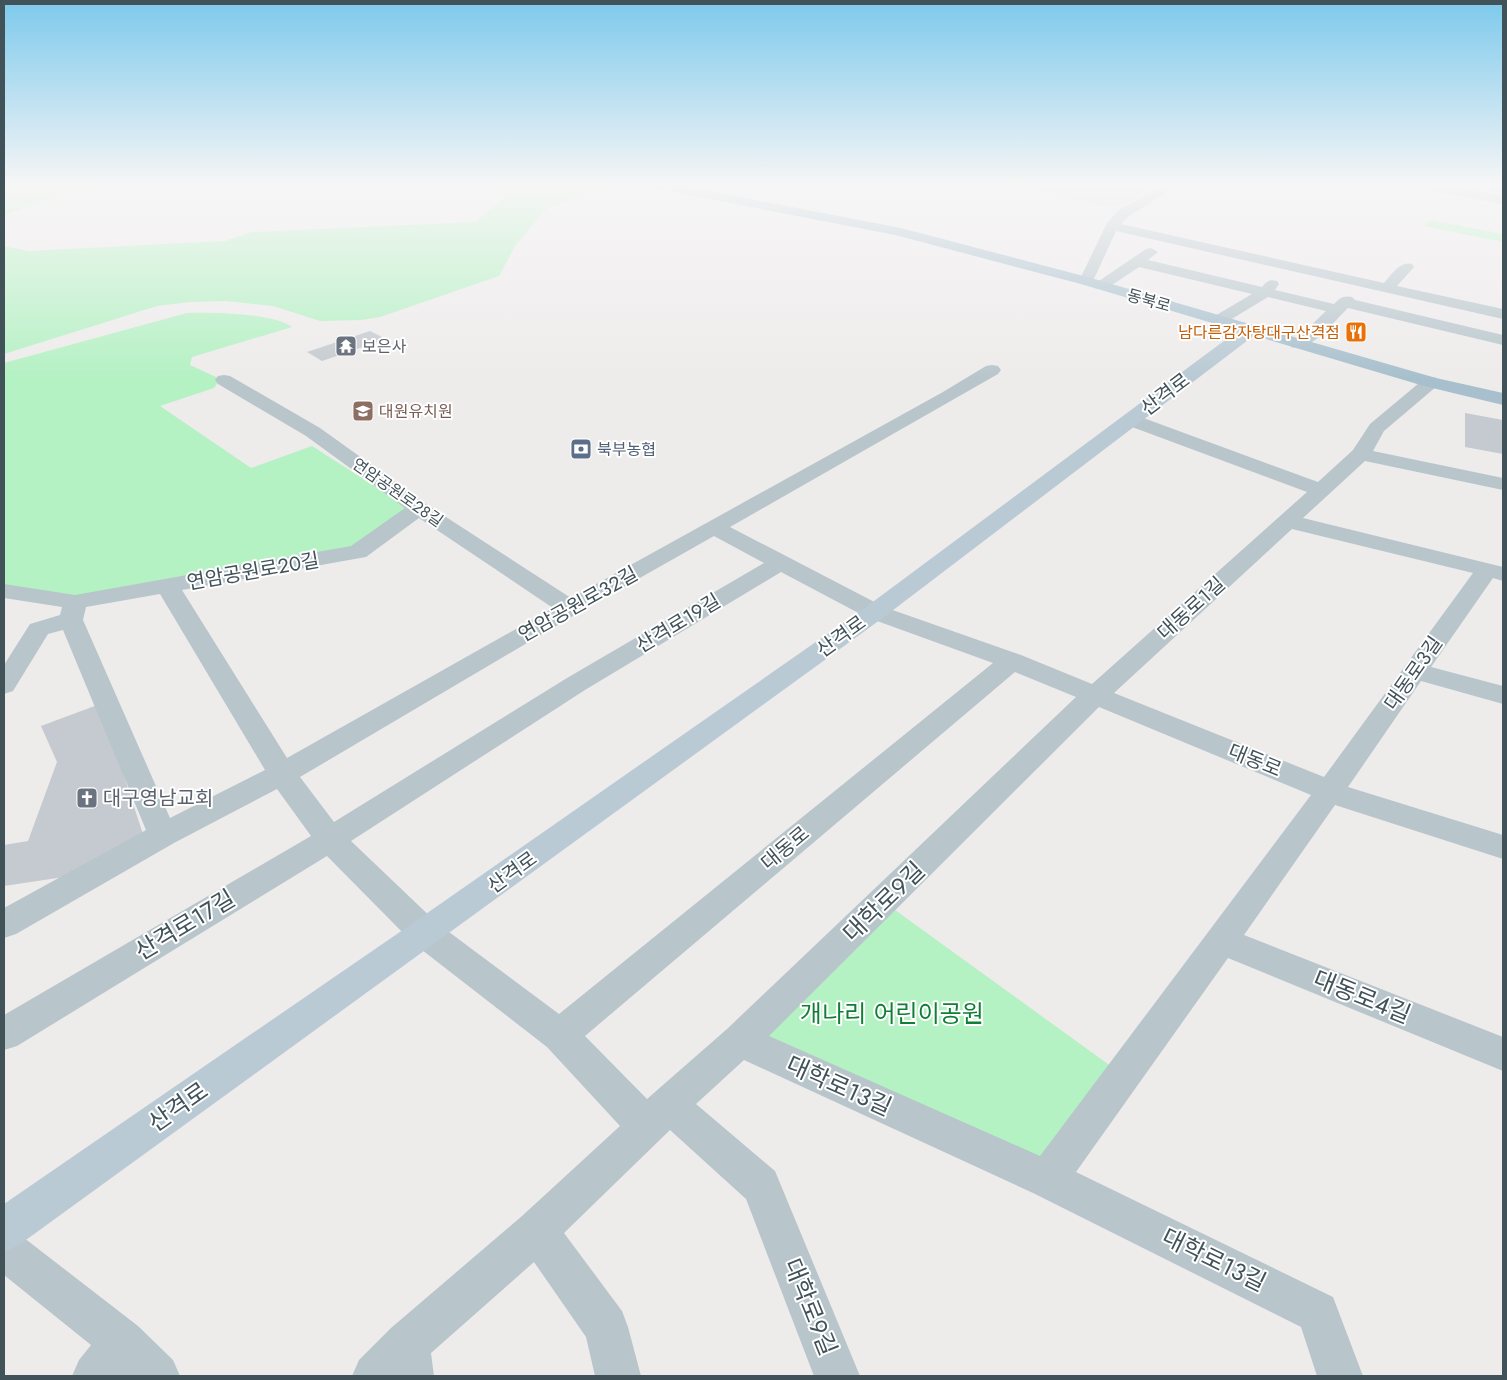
<svg xmlns="http://www.w3.org/2000/svg" width="1507" height="1380" font-family="Jost,'Noto Sans KR',sans-serif">
<style>
.education{fill:#dfdbdd}
.green{fill:#b4f1c3}
.building{fill:#c4cacf}
.lines{fill:none;stroke-linecap:round;stroke-linejoin:round}
.street{fill:#b8c6cc;fill-rule:evenodd}
.secondary{fill:#b9cad4;fill-rule:evenodd}
.primary{fill:#a8c0cd;fill-rule:evenodd}
.labels{text-anchor:middle;stroke-width:4;stroke-linejoin:round;paint-order:stroke}
.far-street-label{font-size:16px;fill:#425259;stroke:#fff}
.far-food-label{font-size:16px;fill:#c56008;stroke:#fff;text-anchor:end}
.far-worship-label{font-size:16px;fill:#5b616d;stroke:#fff;text-anchor:start}
.far-education-label{font-size:16px;fill:#785e54;stroke:#fff;text-anchor:start}
.far-service-label{font-size:16px;fill:#4e5e75;stroke:#fff;text-anchor:start}
.street-label{font-size:20px;fill:#425259;stroke:#fff}
.worship-label{font-size:20px;fill:#5b616d;stroke:#fff;text-anchor:start}
.near-street-label{font-size:24px;fill:#425259;stroke:#fff}
.near-park-label{font-size:24px;fill:#107e37;stroke:#fff}
</style>
<rect width="100%" height="100%" fill="#eeebeb"/>
<path class="education" d="M1021,185H1160L1124,205L1110,207L1022,189Z"/>
<g class="green">
<path d="M4,185H89L4,215Z"/>
<path d="M512,185H613L546,209L515,246L499,276L380,317L361,320L320,321L273,306L226,301L190,302L157,306L4,354V246L29,251L225,241L252,232L475,222L507,195Z"/>
<path d="M1431,220L1503,234V242L1424,226Z"/>
<path d="M187,313C211,312 274,313 292,327L192,357L190,365L220,379L214,388L160,406L251,468L312,446L410,509L353,549L79,597L4,585V363Z"/>
<path d="M884,902L1123,1075L1047,1179L740,1041Z"/>
</g>
<g class="building">
<path d="M1492,185L1503,187V194L1487,191Z"/>
<path d="M370,331L386,339L322,361L307,352Z"/>
<path d="M1465,413L1503,420V454L1465,447Z"/>
<path d="M100,704L143,834L64,877L4,886V845L28,841L57,762L41,726Z"/>
</g>
<g class="lines">
<g class="street">
<path d="M1164,185H1179L1129,216L1121,224L1384,283C1392,274 1400,261 1412,264L1414,267L1397,286L1503,309V319L1116,231L1093,281L1091,284H1081L1079,281L1107,223L1119,210Z"/>
<path d="M1415,185H1441L1503,196V204L1421,189Z"/>
<path d="M1151,248L1158,252L1148,260L1262,287C1267,281 1269,279 1277,281L1279,284L1275,290L1334,304C1340,298 1343,295 1352,297L1355,300L1503,335V345L1348,308C1334,321 1312,352 1291,347L1289,343L1302,334L1326,311L1268,297L1225,323H1213L1211,320L1213,317L1252,294L1139,267L1106,289H1096L1094,286L1096,283L1146,249Z"/>
<path d="M992,365L998,366L1001,370L998,374L730,527L884,607L1021,655L1092,684L1307,492L1124,424L1122,420L1124,416L1131,414L1138,416L1318,482L1353,450L1370,424L1425,378L1431,377L1437,378L1440,382L1437,386L1384,431L1373,451L1503,478V490L1365,461L1303,518L1503,567V581L1493,578L1431,667L1503,686V704L1421,681L1348,787L1503,835V859L1335,805L1244,935L1503,1037V1071L1228,958L1076,1172L1333,1297L1363,1376H1317L1301,1327L1033,1193L744,1060L696,1104L775,1171L860,1376H814L746,1199L670,1130L564,1233L622,1311L628,1327L641,1376H595L586,1337L534,1262L431,1353L434,1376H352L359,1360L391,1328L522,1216L620,1126L547,1047L413,943L327,856L17,1046L4,1050V1015L311,836L277,789L174,843L16,934L4,938V908L146,830L63,630L48,634L13,691L4,694V665L30,624L60,615L62,607L4,598V584L75,595L351,546L405,508L306,436L218,384L215,380L218,376L224,375L230,376L320,428L426,504L571,598L943,392L986,366ZM419,518L553,608L287,758L182,590L366,557ZM1292,529L1473,573L1324,777L1114,693ZM714,536L764,563L567,678L334,822L300,777L578,613ZM781,572L866,617L993,663L559,1014L437,923L351,841L585,690ZM160,594L265,770L170,818L83,620L86,607ZM1015,672L1076,697L727,1029L647,1099L585,1036ZM1099,707L1311,795L1040,1156L769,1036Z"/>
<path d="M4,1228L19,1234L138,1326L173,1360L180,1376H72L79,1360L91,1345L4,1275Z"/>
</g>
<path class="secondary" d="M1250,325L1256,326L1258,330L1256,334L884,617L19,1245L4,1252V1204L413,923L866,607L1244,326Z"/>
<path class="primary" d="M652,185H677L901,228L1091,278L1436,378L1503,393V405L1424,386L1081,284L895,235L658,189Z"/>
</g>
<linearGradient id="sky" x2="0" y2="1"><stop stop-color="#7dc9ec"/><stop offset="0.49" stop-color="#f7f6f6"/><stop offset="1" stop-color="#f7f6f6" stop-opacity="0"/></linearGradient>
<rect width="1507" height="378" fill="url(#sky)"/>
<defs>
<g id="restaurant-square" transform="scale(1.125)"><rect x="-9" y="-9" width="18" height="18" rx="4" fill="#e8710a" stroke="#fff"/><path d="M-5-6h1v4h1v-4h1v4h1v-4h1v5L-1.5 .5V6h-2V.5L-5-1ZM5-6V6H3V1.5H1.5Q1.5-4 5-6Z" fill="#fff"/></g>
<g id="temple-square" transform="scale(1.125)"><rect x="-9" y="-9" width="18" height="18" rx="4" fill="#6b7280" stroke="#fff"/><path d="M0-6L5-2H3V0L6.5 2.5H4V6H1.5V3h-3V6H-4V2.5H-6.5L-3 0V-2H-5Z" fill="#fff"/></g>
<g id="school-square" transform="scale(1.125)"><rect x="-9" y="-9" width="18" height="18" rx="4" fill="#8d6e63" stroke="#fff"/><path d="M0-5L7-2L0 1L-7-2ZM-4 1L0 2.5L4 1V4Q0 6-4 4Z" fill="#fff"/></g>
<g id="bank-square" transform="scale(1.125)"><rect x="-9" y="-9" width="18" height="18" rx="4" fill="#5c6f8a" stroke="#fff"/><path d="M-6-4H6V4H-6ZM0-2.3a2.3 2.3 0 1 0 0 4.6a2.3 2.3 0 1 0 0-4.6Z" fill="#fff"/></g>
<g id="church-square" transform="scale(1.125)"><rect x="-9" y="-9" width="18" height="18" rx="4" fill="#6b7280" stroke="#fff"/><path d="M-1.2-6h2.4v3.5h3.3v2.4h-3.3V6h-2.4V-.1h-3.3v-2.4h3.3Z" fill="#fff"/></g>
</defs>
<g fill-rule="evenodd">
<use href="#restaurant-square" x="1356" y="332"/>
<use href="#temple-square" x="346" y="346"/>
<use href="#school-square" x="363" y="411"/>
<use href="#bank-square" x="581" y="449"/>
<use href="#church-square" x="87" y="798"/>
</g>
<g class="labels">
<g class="far-street-label">
<text transform="translate(1149 300) rotate(16)" y="6">동북로</text>
<text transform="translate(398 492) rotate(35)" y="6">연암공원로28길</text>
</g>
<g class="far-food-label">
<text x="1340" y="338">남다른감자탕대구산격점</text>
</g>
<g class="far-worship-label">
<text x="362" y="352">보은사</text>
</g>
<g class="far-education-label">
<text x="379" y="417">대원유치원</text>
</g>
<g class="far-service-label">
<text x="597" y="455">북부농협</text>
</g>
<g class="street-label">
<text transform="translate(1165 394) rotate(-37)" y="7">산격로</text>
<text transform="translate(253 571) rotate(-10)" y="7">연암공원로20길</text>
<text transform="translate(578 604) rotate(-29)" y="7">연암공원로32길</text>
<text transform="translate(1191 608) rotate(-42)" y="7">대동로1길</text>
<text transform="translate(678 623) rotate(-31)" y="7">산격로19길</text>
<text transform="translate(841 636) rotate(-36)" y="7">산격로</text>
<text transform="translate(1413 673) rotate(-55)" y="7">대동로3길</text>
<text transform="translate(1255 760) rotate(22)" y="7">대동로</text>
<text transform="translate(785 848) rotate(-40)" y="7">대동로</text>
<text transform="translate(512 872) rotate(-36)" y="7">산격로</text>
</g>
<g class="worship-label">
<text x="103" y="805">대구영남교회</text>
</g>
<g class="near-street-label">
<text transform="translate(884 902) rotate(-44)" y="8">대학로9길</text>
<text transform="translate(185 925) rotate(-31)" y="8">산격로17길</text>
<text transform="translate(1362 997) rotate(22)" y="8">대동로4길</text>
<text transform="translate(839 1086) rotate(24)" y="8">대학로13길</text>
<text transform="translate(178 1107) rotate(-35)" y="8">산격로</text>
<text transform="translate(1214 1260) rotate(26)" y="8">대학로13길</text>
<text transform="translate(810 1307) rotate(68)" y="8">대학로9길</text>
</g>
<g class="near-park-label">
<text x="892" y="1022">개나리 어린이공원</text>
</g>
</g>
<rect width="1507" height="1380" fill="none" stroke="#425259" stroke-width="10"/>
</svg>
